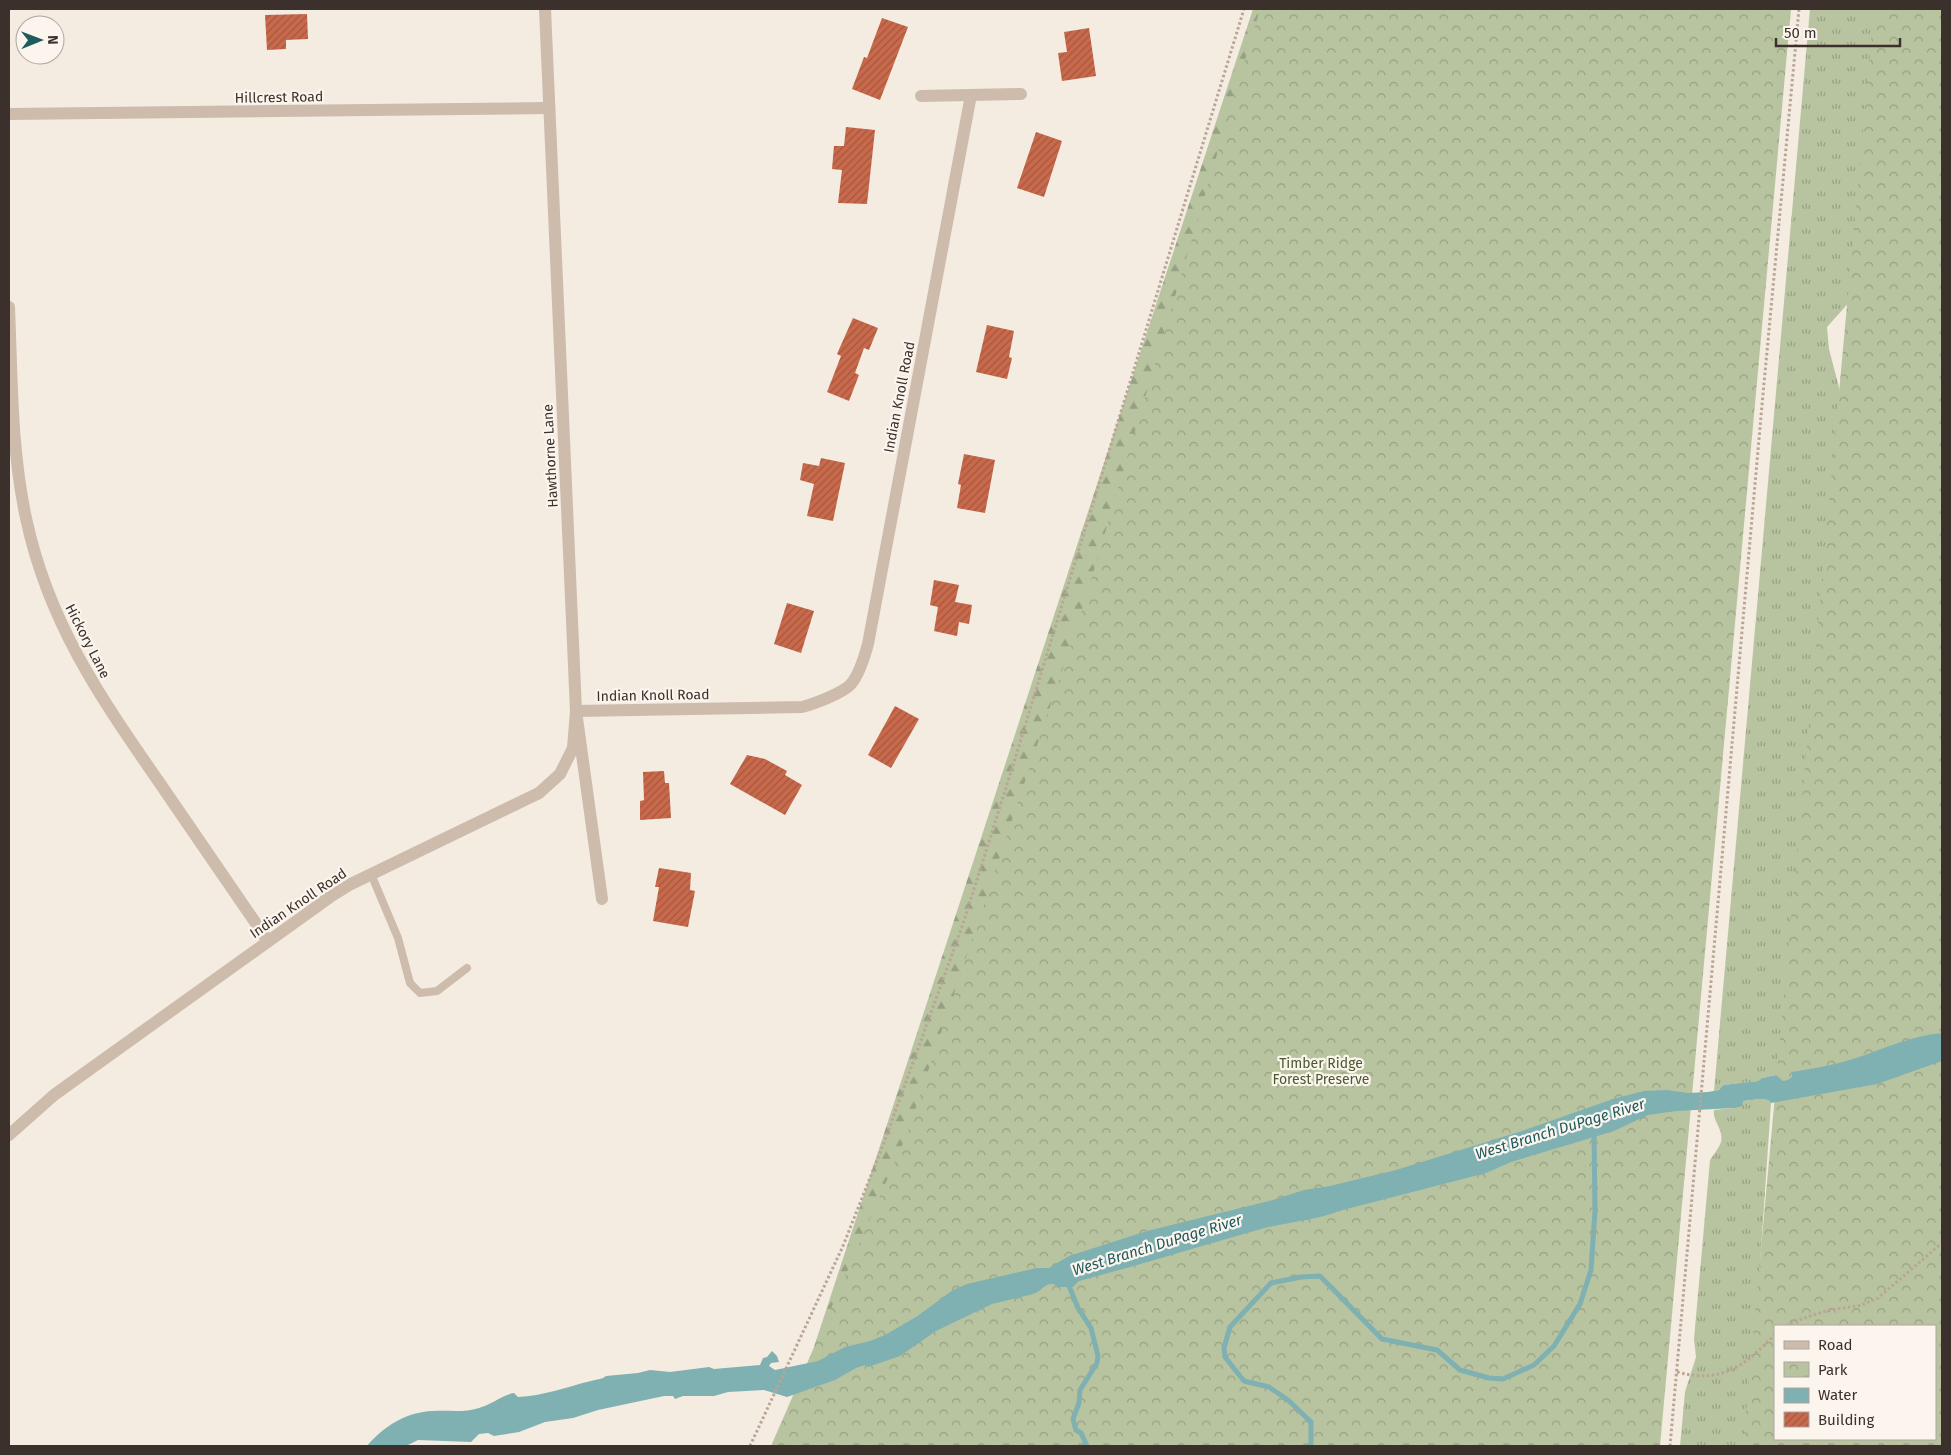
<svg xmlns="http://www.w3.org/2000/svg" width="1951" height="1455" font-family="'Fira Sans',sans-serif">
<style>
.grass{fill:url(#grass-tufts)}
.forest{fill:url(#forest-firs)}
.park{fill:url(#park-crowns);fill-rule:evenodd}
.water{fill:#7fb0b2}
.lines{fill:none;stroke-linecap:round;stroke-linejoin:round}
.stream{stroke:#7fb0b2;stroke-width:5}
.building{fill:url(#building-hatch)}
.path{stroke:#b9a596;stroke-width:3;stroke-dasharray:2.5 2.5;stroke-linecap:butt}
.lane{stroke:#cdbbac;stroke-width:8}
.street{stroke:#cdbbac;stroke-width:12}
.labels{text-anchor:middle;stroke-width:4.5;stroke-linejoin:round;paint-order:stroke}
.street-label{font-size:14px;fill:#3b302b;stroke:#fbf5ee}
.park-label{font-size:14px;fill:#4a5a2e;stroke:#fbf5ee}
.water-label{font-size:15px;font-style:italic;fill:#1f5a5e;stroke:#fbf5ee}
</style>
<defs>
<pattern id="grass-tufts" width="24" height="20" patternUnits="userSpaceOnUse" patternTransform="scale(1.25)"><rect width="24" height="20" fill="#b8c4a0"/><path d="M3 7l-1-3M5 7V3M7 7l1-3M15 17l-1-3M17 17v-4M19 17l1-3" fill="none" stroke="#97a083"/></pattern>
<pattern id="forest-firs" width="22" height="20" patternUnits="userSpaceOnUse" patternTransform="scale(1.25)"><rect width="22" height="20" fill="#b8c4a0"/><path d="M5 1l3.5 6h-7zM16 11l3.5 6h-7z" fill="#97a083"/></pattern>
<pattern id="park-crowns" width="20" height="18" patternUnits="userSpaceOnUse" patternTransform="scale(1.25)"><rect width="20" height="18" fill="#b8c4a0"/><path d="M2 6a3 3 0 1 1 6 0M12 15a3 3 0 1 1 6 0" fill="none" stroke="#97a083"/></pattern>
<pattern id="building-hatch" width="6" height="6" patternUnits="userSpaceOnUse" patternTransform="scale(1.25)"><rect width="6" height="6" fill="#c8694b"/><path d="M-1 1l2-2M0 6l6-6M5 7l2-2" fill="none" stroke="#a4573f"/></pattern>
</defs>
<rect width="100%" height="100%" fill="#f4ebe1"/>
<g class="grass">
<path d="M1810,9H1942V199L1827,327L1829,349L1843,403L1783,1081L1776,1075L1762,1078L1758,1081L1723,1085L1719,1090L1714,1091Z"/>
<path d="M1760,1099L1768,1100L1771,1103L1758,1294L1775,1326V1439L1839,1446H1680L1685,1392L1696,1357L1694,1339L1710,1160C1714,1154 1719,1148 1721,1142C1724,1129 1712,1121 1714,1110L1735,1108L1743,1101Z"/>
</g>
<path class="forest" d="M1253,9H1400L960,1045L813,1350Z"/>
<g class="park">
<path d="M1260,9H1791L1660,1446H771L907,1134L1080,617Z"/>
<path d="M1874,9H1942V1446H1743ZM1775,1326H1935V1439H1775Z"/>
</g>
<path class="water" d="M1942,1033V1061L1877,1084L1771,1103L1768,1100L1760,1099L1743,1101L1742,1106L1735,1108L1676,1111L1648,1115L1614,1131L1511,1162L1486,1173L1339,1211C1314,1221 1287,1222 1261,1229C1200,1246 1140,1265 1079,1281L1073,1287H1057L1054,1284C1044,1283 1042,1291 1033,1294L992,1304L936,1331L900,1356L868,1367L865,1365L856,1368L835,1380L787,1397L764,1390L728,1392L714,1396H683L675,1399L673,1396H664L598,1410L573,1418L545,1422L519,1432L494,1436L488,1433L479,1434L471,1442L418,1440L406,1446H367C384,1426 406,1412 433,1411C448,1410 464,1413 479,1408C490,1405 505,1394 514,1393L518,1397C543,1396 566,1387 591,1381C597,1379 601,1380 606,1376L638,1373L650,1370L670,1372L709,1367L714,1369L760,1365L763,1358L767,1357L772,1351L777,1356L779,1362L771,1363L769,1366L775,1370L818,1361L845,1347L870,1341L885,1335L916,1317L953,1290L967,1284L1037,1268H1049L1069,1256L1147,1231L1273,1200L1304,1190L1330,1186L1396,1170L1522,1131L1613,1099L1644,1091L1667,1090L1688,1093L1708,1092L1719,1090L1723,1085L1758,1081L1762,1078L1776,1075L1783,1081L1788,1080L1792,1077V1072C1812,1069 1833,1065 1853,1059C1883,1049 1910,1036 1942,1033Z"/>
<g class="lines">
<g class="stream">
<path d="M1067,1281L1078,1308L1091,1328L1098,1356L1097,1363L1080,1390L1079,1403L1073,1419L1076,1430L1081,1433L1087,1446"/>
<path d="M1309,1446L1311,1445V1422L1288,1400L1269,1387L1244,1381L1225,1357L1224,1348L1230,1327L1271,1283L1301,1277L1320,1276L1382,1339L1437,1350L1460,1370L1489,1378L1503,1379L1534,1365L1554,1346L1580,1304L1591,1270L1595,1211L1594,1132"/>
</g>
</g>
<g class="building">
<path d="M307,14L308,39L286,40V49L267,50L265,15Z"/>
<path d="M882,18L908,27L880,100L852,89L864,57L867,58Z"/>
<path d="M1089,28L1096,76L1062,81L1058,53L1067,52L1064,32Z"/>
<path d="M846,127L875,130L867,204L838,203L842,170L832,169L834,146H844Z"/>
<path d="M1036,132L1062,141L1044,197L1017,188Z"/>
<path d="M853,318L878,328L869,350L864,348L855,373L859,375L849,401L827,392L841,356L837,354Z"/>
<path d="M987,325L1014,331L1009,357L1012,358L1007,379L976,372Z"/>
<path d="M964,454L995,460L985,513L957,508L961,485L958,484Z"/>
<path d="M821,458L845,463L833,521L807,516L814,484L800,480L803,463L819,466Z"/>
<path d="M934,580L959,585L955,602L972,605L969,624L959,622L957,636L934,631L938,607L930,605Z"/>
<path d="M787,603L814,611L801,653L774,644Z"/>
<path d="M895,706L919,719L891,768L868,755Z"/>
<path d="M747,755L765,759L787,771L785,775L802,785L785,815L730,784Z"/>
<path d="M664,771L665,783H669L671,818L640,820V801L644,800L643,772Z"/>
<path d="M659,868L691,873L690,890L695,891L688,927L653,921L659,887H655Z"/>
</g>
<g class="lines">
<g class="path">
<path d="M1786,1326L1795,1321L1826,1311L1862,1305L1878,1298L1942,1243"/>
<path d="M1677,1372C1722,1384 1745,1366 1775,1334"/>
<path d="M750,1446L843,1246L885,1140L963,924L1014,762L1244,9"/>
<path d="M1670,1446L1762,405L1799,9"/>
</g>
<path class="lane" d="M371,874L398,938L410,983L420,993L437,991L467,968"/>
<g class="street">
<path d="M545,9L576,711L602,899"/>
<path d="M921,96L1021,94"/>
<path d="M9,114L549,108"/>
<path d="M9,307C12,377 11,449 26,518C48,622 100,697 159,782C195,835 232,888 268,941"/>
<path d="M9,1135L54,1095L330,897L351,884L539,793L560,774L573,748L576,711L802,707C814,704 843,693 851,684C859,675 865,655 868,644L971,95"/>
</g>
</g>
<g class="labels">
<g class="street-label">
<text transform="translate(279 97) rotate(-1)" y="5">Hillcrest Road</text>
<text transform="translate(899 397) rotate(-79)" y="5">Indian Knoll Road</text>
<text transform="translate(550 456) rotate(-93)" y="5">Hawthorne Lane</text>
<text transform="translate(88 641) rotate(63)" y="5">Hickory Lane</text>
<text transform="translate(653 695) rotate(-1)" y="5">Indian Knoll Road</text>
<text transform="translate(298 903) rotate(-34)" y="5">Indian Knoll Road</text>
</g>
<g class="park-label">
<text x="1321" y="1068">Timber Ridge<tspan x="1321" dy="16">Forest Preserve</tspan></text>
</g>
<g class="water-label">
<text transform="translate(1560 1129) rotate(-17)" y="5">West Branch DuPage River</text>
<text transform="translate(1157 1245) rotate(-17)" y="5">West Branch DuPage River</text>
</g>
</g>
<rect width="1951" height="1455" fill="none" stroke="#3b302b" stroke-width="20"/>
<rect x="1774" y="1325" width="162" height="115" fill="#fbf5ee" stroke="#aea6a0"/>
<rect x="1784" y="1341" width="25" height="8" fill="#cdbbac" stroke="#aea6a0"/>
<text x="1818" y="1350" font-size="15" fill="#3b302b">Road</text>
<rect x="1784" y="1362" width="25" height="15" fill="url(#park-crowns)" stroke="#aea6a0"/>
<text x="1818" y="1375" font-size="15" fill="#3b302b">Park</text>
<rect x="1784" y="1388" width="25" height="15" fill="#7fb0b2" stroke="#aea6a0"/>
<text x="1818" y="1400" font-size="15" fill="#3b302b">Water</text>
<rect x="1784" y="1412" width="25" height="15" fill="url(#building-hatch)" stroke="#aea6a0"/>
<text x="1818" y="1425" font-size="15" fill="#3b302b">Building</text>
<g transform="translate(40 40) rotate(89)"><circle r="24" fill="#fbf5ee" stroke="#aea6a0"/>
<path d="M0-4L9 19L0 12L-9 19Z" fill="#1f5a5e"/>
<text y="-8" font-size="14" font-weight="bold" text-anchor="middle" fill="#3b302b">N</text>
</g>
<path d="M1776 38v8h124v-8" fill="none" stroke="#3b302b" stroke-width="2.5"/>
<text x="1784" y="38" font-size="15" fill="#3b302b" stroke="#fbf5ee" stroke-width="4" paint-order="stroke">50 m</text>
</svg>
